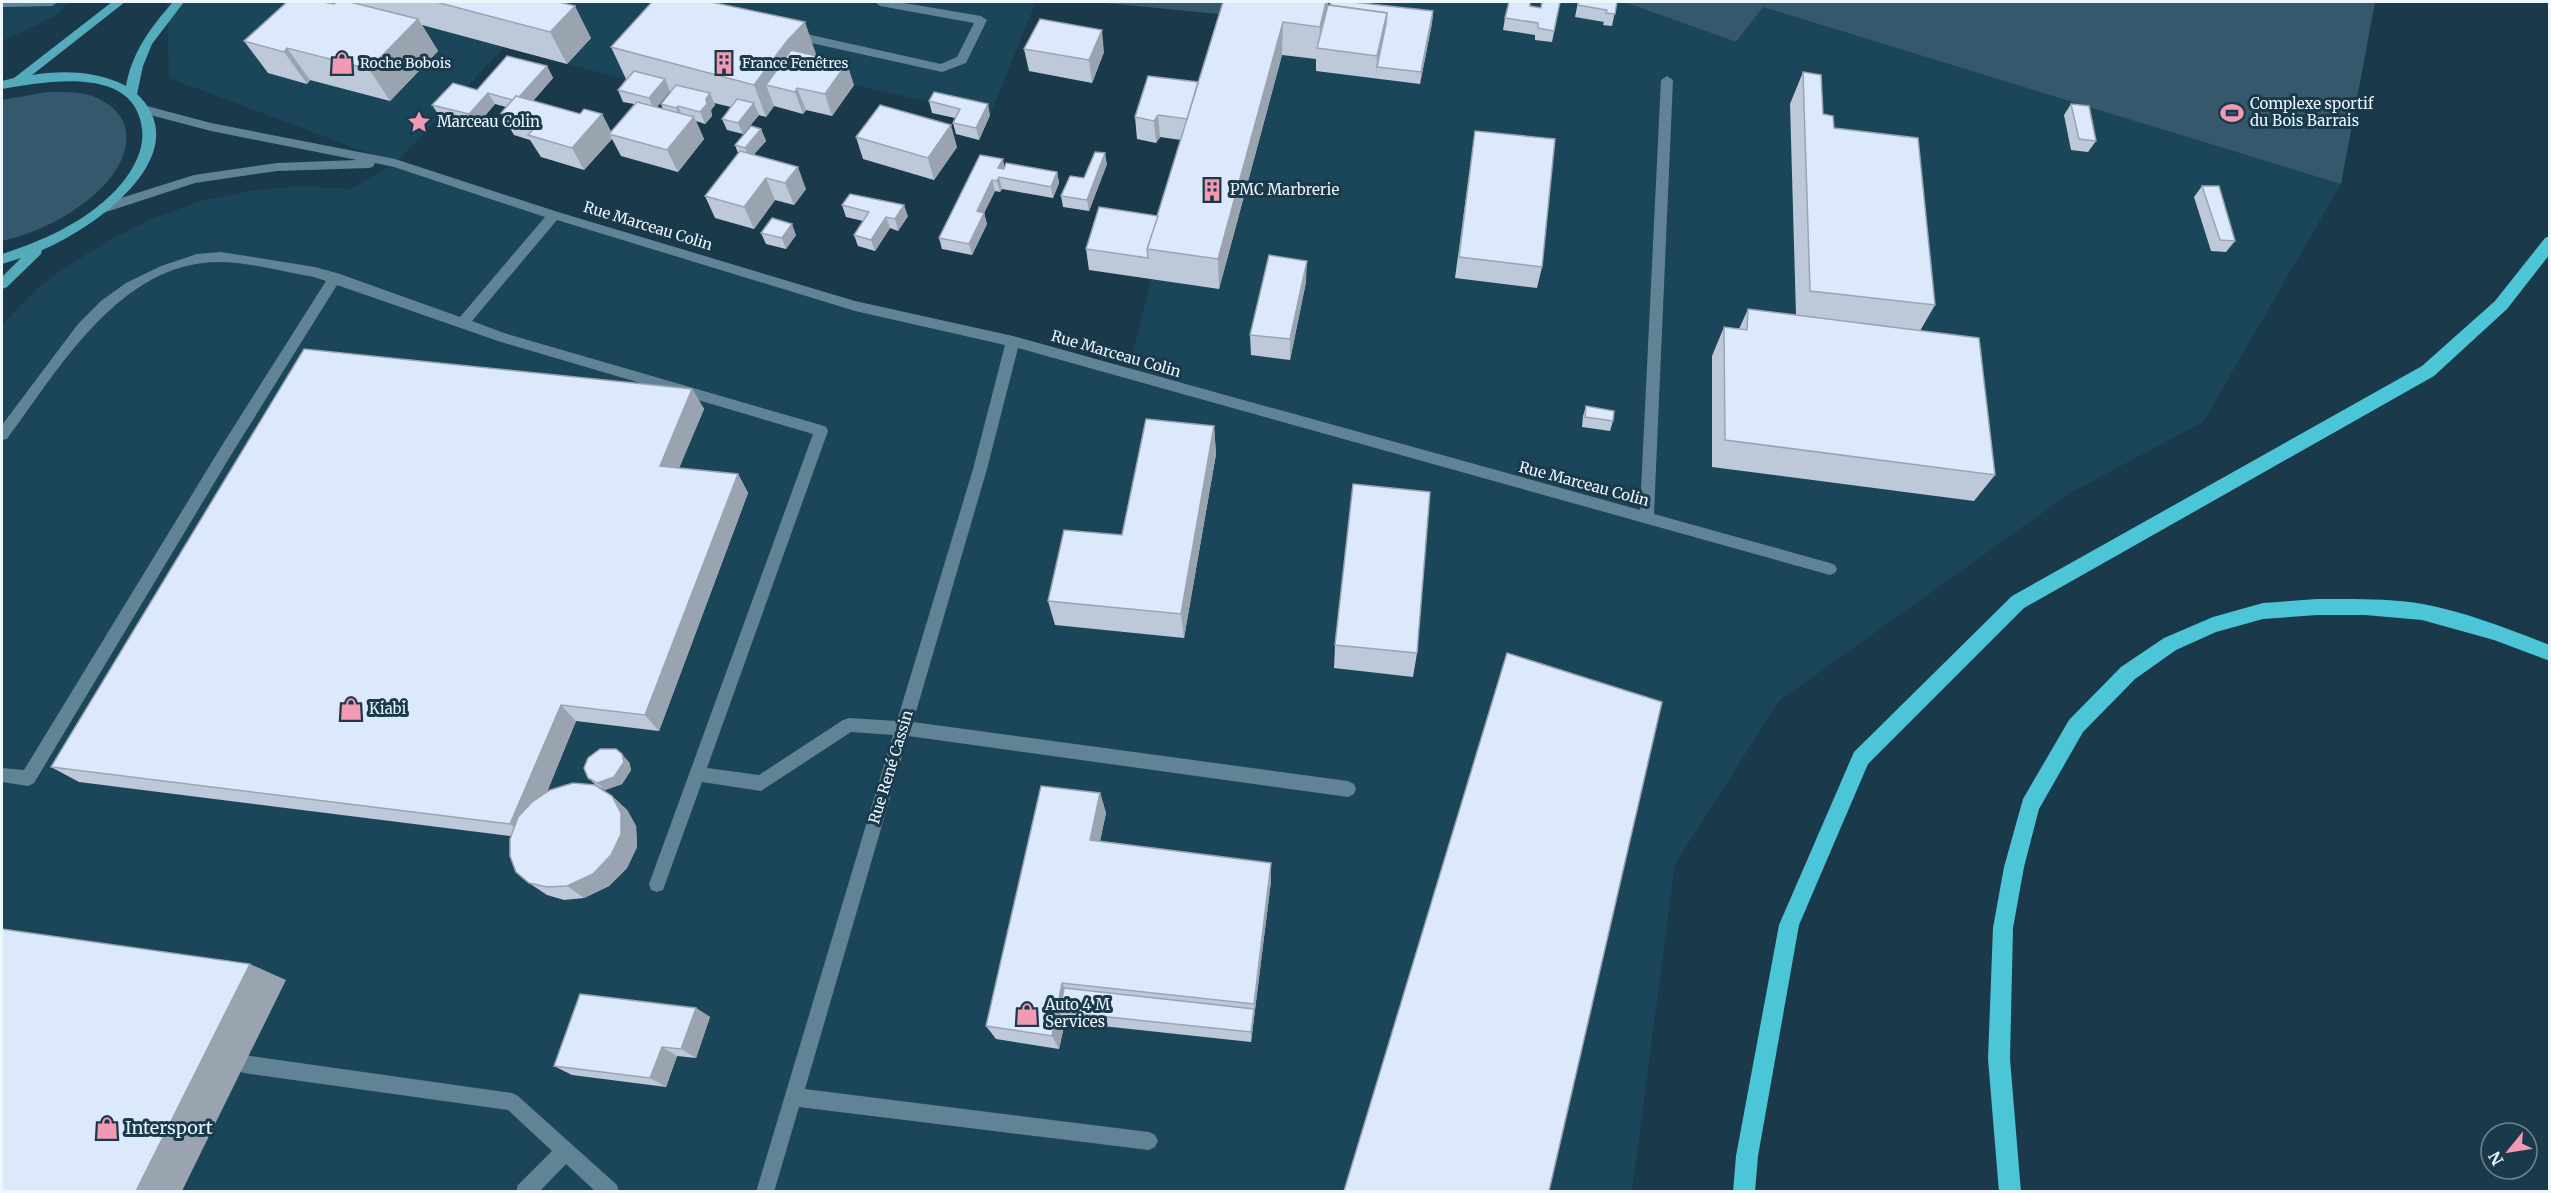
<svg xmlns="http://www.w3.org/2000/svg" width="2551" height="1193" font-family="Merriweather,serif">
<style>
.built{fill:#1b4559}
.green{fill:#35586c}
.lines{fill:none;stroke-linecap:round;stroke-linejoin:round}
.minor{fill:#618396;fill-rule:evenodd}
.major{fill:#54abbc;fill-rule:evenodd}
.highway{fill:#4cc5d6;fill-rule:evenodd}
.wall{fill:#bdc8d9;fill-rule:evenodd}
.shaded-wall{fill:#9aa3b0}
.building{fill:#dce9fc;stroke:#9aa3b0;stroke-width:1.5}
.labels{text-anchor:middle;stroke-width:6;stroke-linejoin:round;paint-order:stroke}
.far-poi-label{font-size:14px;fill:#ebf6fd;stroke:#1a3a4b;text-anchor:start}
.poi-label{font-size:15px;fill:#ebf6fd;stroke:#1a3a4b;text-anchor:start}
.street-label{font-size:15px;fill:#ebf6fd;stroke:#1a3a4b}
.near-poi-label{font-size:18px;fill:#ebf6fd;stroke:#1a3a4b;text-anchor:start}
</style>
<rect width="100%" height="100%" fill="#1a3a4b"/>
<g class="built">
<path d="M2,2H69L55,16L2,41Z"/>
<path d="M167,2H1036L990,115L799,73L766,117L504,47L396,163L855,306L1127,374L1151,279L1238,2H1624L1736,42L1763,6L2341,184L2203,422L2070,493L1779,701L1675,864L1632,1191L2,1192V325L39,287L60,271L111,239L154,218L201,201L249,191L299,186L351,189L395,163L169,78Z"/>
</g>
<g class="green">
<path d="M1096,2H1231L1229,15Z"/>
<path d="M1624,2H2375L2341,184L1763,7L1736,42Z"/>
<path d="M47,92C64,92 82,91 97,98C145,120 127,167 95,194C68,218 36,233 2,241V100Z"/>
</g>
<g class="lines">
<g class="minor">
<path d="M2,2H58L52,6L2,7Z"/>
<path d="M875,2H898L981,16L987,20L966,63L942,72L793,39L787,35L793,31L941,64L957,57L974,23L880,6Z"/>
<path d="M1667,76L1673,80L1654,514L1830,563L1835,565L1837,569L1835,573L1830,575L1018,348L987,469L913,722L1348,781L1354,784L1356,789L1354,794L1348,797L908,736L805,1089L1149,1132L1155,1135L1158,1141L1155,1147L1149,1150L799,1107L774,1192H756L893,735L851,732L761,791L702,782L663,890L657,892L651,890L649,884L813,434L501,342L337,285L231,455L34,783L28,786L2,782V768L24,770L221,447L326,281L314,277C286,272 247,262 219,262C120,262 59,369 7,439L2,440V425L78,324L101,301L126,283L161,266L197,254L221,252L315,267L340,274L460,317L545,217L394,167L375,163L373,167L369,168L277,171L195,183L103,213L99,211L97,208L99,205L194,175L277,163L357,160L211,131L139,112V106L143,105L211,123L395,159L558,212L855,301L1013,336L1640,510L1661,80ZM557,220L855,311L1005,345L973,469L897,721L849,718L843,720L759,775L707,768L828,431L826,427L821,425L504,333L472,321Z"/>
<path d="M244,1055L512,1093L518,1096L617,1185L619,1192H596L566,1164L539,1192H516L518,1185L552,1151L508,1110L244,1073L238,1070L235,1064L238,1058Z"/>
</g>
<path class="major" d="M112,2H125L32,75C63,70 98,71 126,86C132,52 151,27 173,2H184L152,44L143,66L137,94C200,154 92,230 42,250L41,254L7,287L2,289V277L21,258L2,264V254C43,241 85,222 116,190C131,174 145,151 142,129C135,64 44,82 2,89V81L14,78Z"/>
<g class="highway">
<path d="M2550,236V254L2507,309L2434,376L2024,608L1868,764L1799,925L1758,1156L1755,1192H1733L1736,1156L1779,925L1854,752L2012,596L2422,366L2495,301L2545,238Z"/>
<path d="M2317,599C2352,599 2388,598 2423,604C2466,612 2508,629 2550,645V661L2494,640L2422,620L2365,615H2317L2263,619L2216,632L2176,650L2135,679L2083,732L2039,809L2024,867L2013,928L2010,1059L2021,1192H1999L1988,1059L1993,928L2004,867L2023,799L2069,720L2121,667L2164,638L2213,617L2263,603Z"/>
</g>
</g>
<g class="wall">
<path d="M287,2H328H327L334,4L337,2H335H559L591,38L567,64L422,25L438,51L390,101L310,80L307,84L268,73L244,41Z"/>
<path d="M1223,2L1328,5L1433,11L1432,23L1420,84L1316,71V59L1282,55L1219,289L1089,270L1086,249L1158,216L1181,140L1160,137L1156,143L1137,139L1135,117L1198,82Z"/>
<path d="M1560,2L1552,42L1535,40V35L1503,30L1505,18L1530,6L1541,8Z"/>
<path d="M1578,2H1617L1612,26L1603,25L1604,22L1575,17Z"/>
<path d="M611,47L816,54L814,56L854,85L832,116L806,110L803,114L774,106L766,117L759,115L743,134L727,130L722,119L731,107L714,103L715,105L711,110L712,116L705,124L696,121L704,139L678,172L621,156L612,139L584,170L541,157L530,140L514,135L501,113L506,107L495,104L476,126L440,117L432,105L547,66L553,78L533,101L580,114H602L611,132L634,104L623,102L618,90L626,79ZM670,91H671L661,104L663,109L657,107Z"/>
<path d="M1024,49L1104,52L1092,83L1029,71Z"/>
<path d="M1803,72L1823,114L1834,128L1935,305L1920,331L1995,475L1974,501L1712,467V356L1724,327L1739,329L1748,309L1796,315L1790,104Z"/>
<path d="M929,101L990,115L979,140L956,134L953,123L955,118L932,113Z"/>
<path d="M2071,104L2096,141L2088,152L2071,150L2064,115Z"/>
<path d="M761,129L766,141L753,155L806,189L794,205L775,200L754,229L715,218L705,196L738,153L735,145Z"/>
<path d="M1475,131L1542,267L1537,288L1455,278Z"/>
<path d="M856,137L957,147L934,180L863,159Z"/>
<path d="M1107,164L1089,211L1063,207L1061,196L1084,178Z"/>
<path d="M1005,167L1057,172L1059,183L1053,198L1002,189L1000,192L995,191L984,213L987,224L972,255L942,249L939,238Z"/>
<path d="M2202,186L2235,241L2226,252L2211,251L2194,197Z"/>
<path d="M842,205L908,216L898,231L890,228L875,251L858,246L854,235L863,221L846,217Z"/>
<path d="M761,233L796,235L786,249L766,244Z"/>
<path d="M1306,282L1290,360L1251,355L1250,335Z"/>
<path d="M692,389L704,409L679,468L738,474L748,493L659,731L576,721L547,792L612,796L627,810L636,826L637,847L627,868L609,886L584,898L564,900L547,895L529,883L511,836L79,782L51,767Z"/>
<path d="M1586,406L1613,421L1610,431L1582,427L1583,416Z"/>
<path d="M1214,426L1216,454L1184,638L1055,625L1048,601L1122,535Z"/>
<path d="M1335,645L1417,653L1413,677L1334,668Z"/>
<path d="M629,762L631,770L622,784L605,790L596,785L588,778Z"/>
<path d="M1100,793L1106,813L1100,841L1271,863V881L1251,1042L1065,1022L1059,1049L996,1039L986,1026Z"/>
<path d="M696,1008L710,1017L696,1058L677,1056L666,1087L572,1075L554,1066Z"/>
</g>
<g class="shaded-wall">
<path d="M1326,2H1328L1327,28L1319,49L1320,27Z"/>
<path d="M575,6L591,38L567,64L550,32Z"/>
<path d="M1433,11L1432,23L1420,84L1421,72Z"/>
<path d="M1387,13L1385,36L1377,67L1376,78L1377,56Z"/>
<path d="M418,19L438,51L390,101L369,69Z"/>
<path d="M805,22L816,54L799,73L766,85L774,106L766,117L754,85L787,41Z"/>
<path d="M1283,22L1282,55L1219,289L1218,259Z"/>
<path d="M1102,30L1104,52L1092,83L1089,60Z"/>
<path d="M287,48L310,80L307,84L284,52Z"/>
<path d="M847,63L854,85L832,116L825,94Z"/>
<path d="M547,66L553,78L523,112L516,100Z"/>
<path d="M665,79L670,91L654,110L649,98Z"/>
<path d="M797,88L806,110L803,114L795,92Z"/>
<path d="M488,93L495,104L476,126L469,114Z"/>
<path d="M710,93L715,105L711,110L712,116L705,124L700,112Z"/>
<path d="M754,103L759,115L743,134L738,123Z"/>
<path d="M988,104L990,115L979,140L976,128Z"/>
<path d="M678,106L683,117L681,119L676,108Z"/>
<path d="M602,114L613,135L609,134L612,139L584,170L572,148Z"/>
<path d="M1158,115L1160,137L1156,143L1154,121Z"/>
<path d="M694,117L704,139L678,172L667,150Z"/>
<path d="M951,125L957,147L934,180L928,158Z"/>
<path d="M761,129L766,141L750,159L745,148Z"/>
<path d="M1105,153L1107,164L1089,211L1087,200Z"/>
<path d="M1003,159L1005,170L998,168Z"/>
<path d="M798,167L806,189L794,205L785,183Z"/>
<path d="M1057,172L1059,183L1053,198L1051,187Z"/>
<path d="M999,177L1002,189L1000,192L997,181Z"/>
<path d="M766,178L775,200L754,229L744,207Z"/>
<path d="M992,180L995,191L984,213L987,224L972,255L969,244L977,211Z"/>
<path d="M904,205L908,216L898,231L895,219Z"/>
<path d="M886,217L890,228L875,251L871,240Z"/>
<path d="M792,224L796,235L786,249L782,238Z"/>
<path d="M1307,261L1306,282L1290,360V339Z"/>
<path d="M692,389L704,409L672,485L660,466Z"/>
<path d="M1214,426L1216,454L1184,638L1181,614Z"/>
<path d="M738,474L748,493L659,731L645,715Z"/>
<path d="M561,705L576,721L528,838L510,824Z"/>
<path d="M622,754L629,762L631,770L622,784L605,790L597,783Z"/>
<path d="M1100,793L1106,813L1096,859L1090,840Z"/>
<path d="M612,796L627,810L636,826L637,847L627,868L609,886L584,898L567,886Z"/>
<path d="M1271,863V881L1251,1042V1032L1254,1009Z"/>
<path d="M250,964L286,980L182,1191H136Z"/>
<path d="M1062,983L1070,998L1060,1012L1065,1022L1059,1049L1052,1036Z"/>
<path d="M696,1008L710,1017L696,1058L681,1049Z"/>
<path d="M662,1047L677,1056L666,1087L650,1078Z"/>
</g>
<g class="building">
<path d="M287,2H323L334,4L337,2H350L418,19L369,69L287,48L284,52L244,41Z"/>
<path d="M436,2H559L575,6L550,32Z"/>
<path d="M652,2H711L805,22L787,41L754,85L611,47Z"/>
<path d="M1223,2H1326L1320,27L1283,22L1218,259L1147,249Z"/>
<path d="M1331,2H1352L1433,11L1421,72L1377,67L1386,24L1387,13L1330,5Z"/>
<path d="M1509,2H1530V6L1541,8L1542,2H1560L1554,31L1538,28V23L1505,18Z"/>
<path d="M1578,2H1617L1615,14L1606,13L1607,10L1578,5Z"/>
<path d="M1328,5L1387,13L1377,56L1317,48Z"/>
<path d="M1040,19L1102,30L1089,60L1024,49Z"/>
<path d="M791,50L847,63L825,94L797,88L795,92L766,85Z"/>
<path d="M507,56L547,66L519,97L516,96L513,100L488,93L469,114L432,105L453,83L477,90Z"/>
<path d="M634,71L665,79L649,98L618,90Z"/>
<path d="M1803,72L1821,75L1823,114L1833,116L1834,128L1918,138L1935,305L1810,291Z"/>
<path d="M1148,76L1198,82L1187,119L1158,115L1154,121L1135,117Z"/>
<path d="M676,85L710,93L706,99L707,104L700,112L678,106L676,108L661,104Z"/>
<path d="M934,92L988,104L976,128L953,123L960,109L929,101Z"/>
<path d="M516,96L580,114L584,109L602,114L572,148L528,135L538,124L501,113Z"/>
<path d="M737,99L754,103L738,123L722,119Z"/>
<path d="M637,102L694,117L667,150L609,134Z"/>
<path d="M2071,104L2089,106L2096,141L2079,139Z"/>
<path d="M880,105L951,125L928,158L856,137Z"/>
<path d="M751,126L761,129L745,148L735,145Z"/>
<path d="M1475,131L1555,139L1542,267L1459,257Z"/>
<path d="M740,151L798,167L785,183L766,178L744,207L705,196Z"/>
<path d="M1095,152L1105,153L1087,200L1061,196L1070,176L1084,178Z"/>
<path d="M980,155L1003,159L998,168L1004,169L1006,163L1057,172L1051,187L999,177L997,181L992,180L977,211L984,213L969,244L939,238Z"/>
<path d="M2202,186H2219L2235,241L2220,240Z"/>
<path d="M850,194L904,205L895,219L886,217L871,240L854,235L869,212L842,205Z"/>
<path d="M1099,207L1158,216L1147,249L1148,258L1086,249Z"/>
<path d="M772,218L792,224L782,238L761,233Z"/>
<path d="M1269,255L1307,261L1290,339L1250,335Z"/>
<path d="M1748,309L1979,338L1995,475L1725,440L1724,327L1747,330Z"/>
<path d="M304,349L692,389L660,466L738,474L645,715L561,705L510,824L51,767Z"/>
<path d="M1586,406L1614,411L1613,421L1585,417Z"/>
<path d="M1146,419L1214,426L1181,614L1048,601L1064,530L1122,535Z"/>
<path d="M1353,484L1430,492L1417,653L1335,645Z"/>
<path d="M1507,653L1662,702L1549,1191H1344Z"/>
<path d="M600,749H616L622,754L624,762L614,777L597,783L588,778L584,768L588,758Z"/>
<path d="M573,783L595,785L612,796L621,813V834L611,855L593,874L567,886L547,887L529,883L516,872L510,856V839L518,817L532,802L550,790Z"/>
<path d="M1041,786L1100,793L1090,840L1271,863L1254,1004L1062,983L1052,1036L986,1026Z"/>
<path d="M2,929L250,964L136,1191H2Z"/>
<path d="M1064,988L1254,1009L1251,1032L1060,1012Z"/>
<path d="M580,994L696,1008L681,1049L662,1047L650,1078L554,1066Z"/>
</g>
<defs>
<g id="shop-bare" transform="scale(1.8)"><path d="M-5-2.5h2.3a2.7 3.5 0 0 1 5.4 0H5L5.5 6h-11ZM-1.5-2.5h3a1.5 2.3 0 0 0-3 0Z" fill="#f19ab2" stroke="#1a3a4b" stroke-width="2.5" paint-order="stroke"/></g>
<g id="building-bare" transform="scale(1.8)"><path d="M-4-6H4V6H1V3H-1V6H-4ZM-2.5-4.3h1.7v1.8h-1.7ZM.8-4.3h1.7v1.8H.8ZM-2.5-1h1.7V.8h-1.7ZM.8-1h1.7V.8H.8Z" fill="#f19ab2" stroke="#1a3a4b" stroke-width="2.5" paint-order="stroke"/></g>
<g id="stadium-bare" transform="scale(1.8)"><path d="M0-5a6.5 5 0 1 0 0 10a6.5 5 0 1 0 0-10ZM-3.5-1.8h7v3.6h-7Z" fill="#f19ab2" stroke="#1a3a4b" stroke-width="2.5" paint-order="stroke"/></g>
<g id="sight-bare" transform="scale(1.8)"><path d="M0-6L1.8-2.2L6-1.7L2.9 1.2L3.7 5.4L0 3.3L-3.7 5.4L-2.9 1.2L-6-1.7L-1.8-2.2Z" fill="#f19ab2" stroke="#1a3a4b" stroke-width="2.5" paint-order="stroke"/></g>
</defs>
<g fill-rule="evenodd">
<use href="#shop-bare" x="342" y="63"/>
<use href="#building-bare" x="724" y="63"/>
<use href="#stadium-bare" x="2232" y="113"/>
<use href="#sight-bare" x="419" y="122"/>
<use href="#building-bare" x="1212" y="190"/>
<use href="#shop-bare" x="351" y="709"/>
<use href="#shop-bare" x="1027" y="1014"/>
<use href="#shop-bare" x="107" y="1128"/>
</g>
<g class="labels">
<g class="far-poi-label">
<text x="360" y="68">Roche Bobois</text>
<text x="742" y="68">France Fenêtres</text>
</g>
<g class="poi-label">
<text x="2250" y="109">Complexe sportif<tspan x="2250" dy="17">du Bois Barrais</tspan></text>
<text x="437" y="127">Marceau Colin</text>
<text x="1230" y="195">PMC Marbrerie</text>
<text x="369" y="714">Kiabi</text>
<text x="1045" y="1010">Auto 4 M<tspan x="1045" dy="17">Services</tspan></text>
</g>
<g class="street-label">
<text transform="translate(648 226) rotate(17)" y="5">Rue Marceau Colin</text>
<text transform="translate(1116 354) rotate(16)" y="5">Rue Marceau Colin</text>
<text transform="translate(1584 484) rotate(15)" y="5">Rue Marceau Colin</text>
<text transform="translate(891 767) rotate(-73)" y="5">Rue René Cassin</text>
</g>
<g class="near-poi-label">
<text x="125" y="1134">Intersport</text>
</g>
</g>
<rect width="2551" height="1193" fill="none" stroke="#ebf6fd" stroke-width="6"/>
<g transform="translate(2509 1151) rotate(240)"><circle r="28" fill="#1a3a4b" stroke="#6e8592" stroke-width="1.5"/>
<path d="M0-4.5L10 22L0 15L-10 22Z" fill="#f19ab2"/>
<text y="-9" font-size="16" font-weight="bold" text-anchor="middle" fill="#ebf6fd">N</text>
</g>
</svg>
